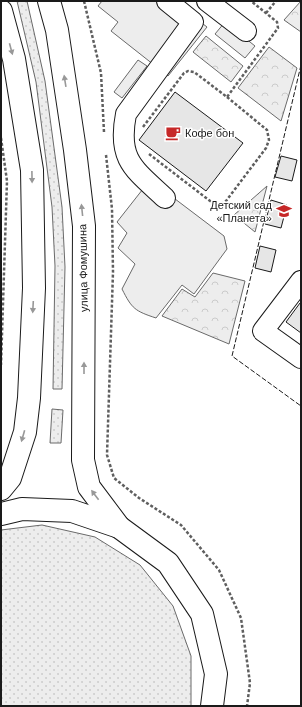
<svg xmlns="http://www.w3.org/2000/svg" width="302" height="707" font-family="Arial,sans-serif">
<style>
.grass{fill:url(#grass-dots);stroke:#6a6a6a}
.forest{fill:url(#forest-crowns);stroke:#6a6a6a}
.pitch{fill:#ededed;stroke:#6a6a6a}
.building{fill:#e6e6e6;stroke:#1a1a1a}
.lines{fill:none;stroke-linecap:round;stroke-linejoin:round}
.minor-casing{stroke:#1a1a1a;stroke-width:22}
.major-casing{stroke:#1a1a1a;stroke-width:24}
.path{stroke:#5f5f5f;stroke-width:2.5;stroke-dasharray:3 2;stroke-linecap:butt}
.minor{stroke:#fff;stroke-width:20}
.major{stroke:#fff;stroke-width:22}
.fence{stroke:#1a1a1a;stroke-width:1;stroke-dasharray:5 2;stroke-linecap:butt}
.oneway{fill:#989898}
.labels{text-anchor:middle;stroke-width:3;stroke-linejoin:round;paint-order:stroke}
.poi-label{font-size:11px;fill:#1a1a1a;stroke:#fff;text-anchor:start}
.street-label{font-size:11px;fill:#1a1a1a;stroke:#fff}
</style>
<defs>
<pattern id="grass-dots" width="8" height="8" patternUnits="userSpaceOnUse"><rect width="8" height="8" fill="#ededed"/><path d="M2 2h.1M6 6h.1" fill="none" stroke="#cbcbcb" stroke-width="1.8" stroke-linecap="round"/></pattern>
<pattern id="forest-crowns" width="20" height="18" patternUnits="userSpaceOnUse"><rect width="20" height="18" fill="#ededed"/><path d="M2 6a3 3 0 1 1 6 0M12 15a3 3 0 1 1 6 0" fill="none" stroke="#cbcbcb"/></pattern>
</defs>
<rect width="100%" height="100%" fill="#fff"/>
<g class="grass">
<path d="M17,1H27L45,81L62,207L65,267L62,389H53L55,266L52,207L36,82Z"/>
<path d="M52,409L63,410L61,443H50Z"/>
<path d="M42,525L95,537L140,565L173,606L191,656V706H1V530Z"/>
</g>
<g class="forest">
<path d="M301,1V32L284,20Z"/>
<path d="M206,36L243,66L231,82L193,52Z"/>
<path d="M269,47L297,68L281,121L238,88Z"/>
<path d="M267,186L255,232L234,215Z"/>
<path d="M213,273L245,281L229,344L162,316L182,289L195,297Z"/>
</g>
<g class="pitch">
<path d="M102,1H173L207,27L168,76L111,31L118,22L98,6Z"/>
<path d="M225,22L255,46L245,58L215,34Z"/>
<path d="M138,60L147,66L122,98L114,92Z"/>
<path d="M150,180L224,236L227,249L194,294L182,285L156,318C135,311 132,309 122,289L135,264L118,248L127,233L117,222Z"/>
</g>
<g class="building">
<path d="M175,92L243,143L206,191L139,140Z"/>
<path d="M281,156L297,160L292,181L275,177Z"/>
<path d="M271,200L287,205L281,228L265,224Z"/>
<path d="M260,246L276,250L271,272L255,268Z"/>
<path d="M300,303H301V333L286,322Z"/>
</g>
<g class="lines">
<g class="minor-casing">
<g id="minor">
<path d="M207,1L246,31"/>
<path d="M165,198C134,169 117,160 126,114L193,22L167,1"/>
<path d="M301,281L263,331L301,358"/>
</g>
</g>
<g class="major-casing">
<g id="major">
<path d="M49,1L57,30L75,150L84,226L83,460L89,487L119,527"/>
<path d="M1,11L14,59L32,170L34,288L29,398L25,432L10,478L1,489"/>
<path d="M1,514L22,509L72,511L119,527L168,563L202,614L216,674L212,706"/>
</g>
</g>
<g class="path">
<path d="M84,1L101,73L104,132"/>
<path d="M266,13L276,1"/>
<path d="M143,127L184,73L188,71L194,72L227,97L278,28L277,22L251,1"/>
<path d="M1,138L7,181L1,365"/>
<path d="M149,154L214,204L219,206L226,201L266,148L269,140L267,130L227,97"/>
<path d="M106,155L112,209L113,272L107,455L114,478L139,498L181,525L219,570L241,618L250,683L247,706"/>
</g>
<use href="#minor" class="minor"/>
<use href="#major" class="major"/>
<path class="fence" d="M301,65L232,356L301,406"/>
</g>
<defs><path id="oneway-solid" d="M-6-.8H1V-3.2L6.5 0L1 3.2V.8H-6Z"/></defs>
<g class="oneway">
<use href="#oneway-solid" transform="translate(11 49) rotate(75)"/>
<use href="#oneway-solid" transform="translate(65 81) rotate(-99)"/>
<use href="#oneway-solid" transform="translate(32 177) rotate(89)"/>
<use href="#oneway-solid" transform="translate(82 210) rotate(-96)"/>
<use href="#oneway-solid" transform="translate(33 307) rotate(93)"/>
<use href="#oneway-solid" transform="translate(84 368) rotate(-90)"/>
<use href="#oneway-solid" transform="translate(23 436) rotate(106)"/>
<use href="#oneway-solid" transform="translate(95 495) rotate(-127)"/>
</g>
<defs>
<g id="cafe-bare" transform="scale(1.2)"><path d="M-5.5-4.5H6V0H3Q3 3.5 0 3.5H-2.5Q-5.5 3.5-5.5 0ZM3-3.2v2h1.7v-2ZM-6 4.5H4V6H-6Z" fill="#c62828" stroke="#fff" stroke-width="2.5" paint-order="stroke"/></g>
<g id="school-bare" transform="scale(1.2)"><path d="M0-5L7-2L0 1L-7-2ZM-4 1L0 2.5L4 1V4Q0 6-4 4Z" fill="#c62828" stroke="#fff" stroke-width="2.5" paint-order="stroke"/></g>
</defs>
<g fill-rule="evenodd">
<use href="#cafe-bare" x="173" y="133"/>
<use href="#school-bare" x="284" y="211"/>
</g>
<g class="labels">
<g class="poi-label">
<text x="185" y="137">Кофе бон</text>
<text x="272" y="209" text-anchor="end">Детский сад<tspan x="272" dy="13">«Планета»</tspan></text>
</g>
<g class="street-label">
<text transform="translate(83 268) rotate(-91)" y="4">улица Фомушина</text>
</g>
</g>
<rect width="302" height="707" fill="none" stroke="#1a1a1a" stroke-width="4"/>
</svg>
